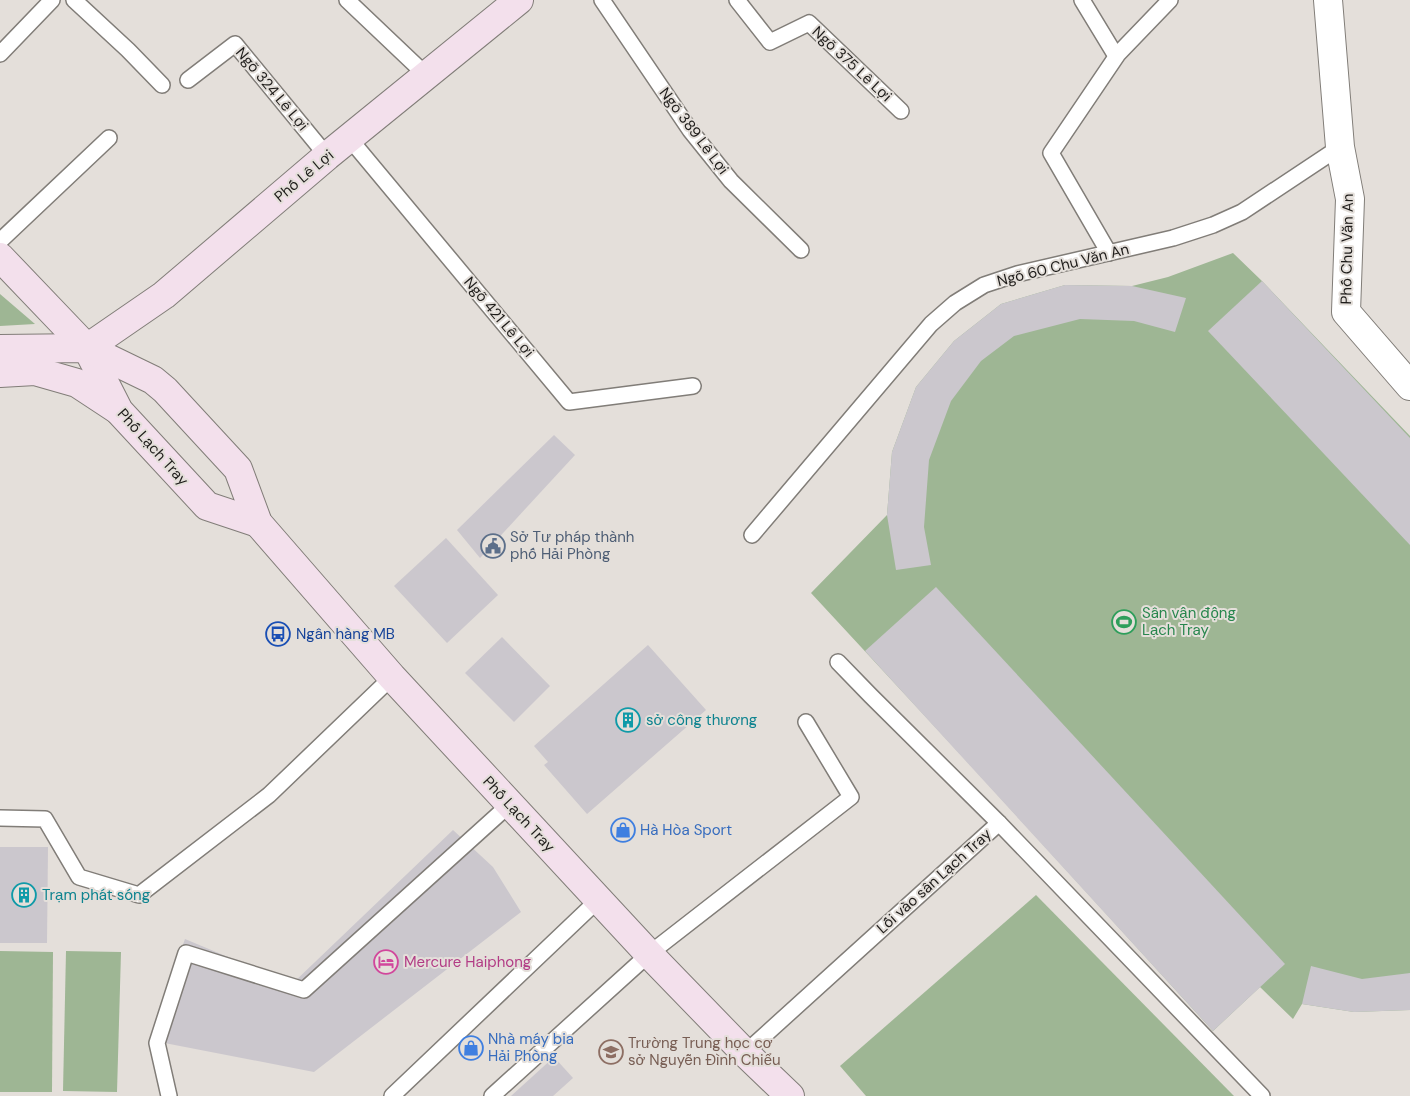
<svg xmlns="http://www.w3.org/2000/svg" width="1410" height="1096" font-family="'DM Sans',sans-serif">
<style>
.green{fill:#9eb694}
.building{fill:#cbc7cd}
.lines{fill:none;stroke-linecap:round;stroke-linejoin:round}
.lane-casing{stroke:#817d78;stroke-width:18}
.street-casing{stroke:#817d78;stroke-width:30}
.secondary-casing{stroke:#817d78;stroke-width:30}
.lane{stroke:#fff;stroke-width:15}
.street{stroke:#fff;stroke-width:28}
.secondary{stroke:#f3e0ec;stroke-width:28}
.labels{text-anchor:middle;stroke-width:4;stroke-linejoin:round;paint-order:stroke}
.street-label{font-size:15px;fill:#1e1c1a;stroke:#e4dfda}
.service-label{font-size:15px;fill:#4e5e75;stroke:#e4dfda;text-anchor:start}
.leisure-label{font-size:15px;fill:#27864d;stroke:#e4dfda;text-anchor:start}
.transit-label{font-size:15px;fill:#164399;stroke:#e4dfda;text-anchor:start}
.culture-label{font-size:15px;fill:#0d838f;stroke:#e4dfda;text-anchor:start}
.shop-label{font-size:15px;fill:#366cbe;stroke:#e4dfda;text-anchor:start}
.hotel-label{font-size:15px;fill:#b23c85;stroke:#e4dfda;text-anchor:start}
.education-label{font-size:15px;fill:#785e54;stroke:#e4dfda;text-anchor:start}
</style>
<rect width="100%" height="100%" fill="#e4dfda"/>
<g class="green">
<path d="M1233,253L1262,281L1410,436V1010L1354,1012L1302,1004L1293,1019L1260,987L1213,1031L974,769L811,593L887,515L892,452L916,387L954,341L1001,304L1065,285L1132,286L1168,277Z"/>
<path d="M0,294L35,324L0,326Z"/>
<path d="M1036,895L1234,1096H866L840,1066Z"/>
<path d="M0,951L53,952L52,1092H0Z"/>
<path d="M66,951L121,952L117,1092L63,1091Z"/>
</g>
<g class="building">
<path d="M1262,281L1410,438V545L1208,331Z"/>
<path d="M1065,285L1132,286L1186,298L1175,332L1134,321L1080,319L1014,336L981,361L951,401L929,460L924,527L931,565L896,570L887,515L892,452L916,387L954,341L1001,304Z"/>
<path d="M554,435L575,455L480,558L457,530Z"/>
<path d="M446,538L498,595L447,643L394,586Z"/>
<path d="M936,587L1285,964L1213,1031L865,651Z"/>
<path d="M502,637L550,686L514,722L465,673Z"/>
<path d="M648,645L706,710L587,814L544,765L548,762L534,746Z"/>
<path d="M453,830L493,867L521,912L314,1072L149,1040L185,939L292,984Z"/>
<path d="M0,847H48L47,943H0Z"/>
<path d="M1311,966L1362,979L1410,973V1010L1354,1012L1302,1004Z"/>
<path d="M554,1057L573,1078L553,1096H511Z"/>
</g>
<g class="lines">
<g class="lane-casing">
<g id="lane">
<path d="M74,0L128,50L162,85"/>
<path d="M347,0L426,75"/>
<path d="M602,0L690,130L731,181L801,250"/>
<path d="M737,0L770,42L809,23L901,111"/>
<path d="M1082,0L1116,56"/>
<path d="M0,54L52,0"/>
<path d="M188,80L235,44L327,156"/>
<path d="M349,138L569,402L693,386"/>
<path d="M0,241L109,138"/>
<path d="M1109,253L1051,153L1118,54L1170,0"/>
<path d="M752,535L931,324L955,303L984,285L1017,274L1173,238L1213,225L1242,212L1340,147"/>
<path d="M0,818L45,819L79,877L139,895L269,795L392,677"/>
<path d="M999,823L1262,1096"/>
<path d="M745,1053L999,823L871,696L838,662"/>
<path d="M169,1096L157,1043L186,953L304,990L510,804"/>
<path d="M392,1096L598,900"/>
<path d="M492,1096L649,954L851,797L806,722"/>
</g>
</g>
<g class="street-casing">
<path id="street" d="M1328,0L1340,147L1350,199L1346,312L1410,386"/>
</g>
<g class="secondary-casing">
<g id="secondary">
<path d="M0,257L87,348L119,411L207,506L258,523"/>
<path d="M87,348L164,295L327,156L519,0"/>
<path d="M0,349L87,348L153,380L165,390L238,469L258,523L392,677L649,954L745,1053L790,1096"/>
<path d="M0,373L35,371L77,383L118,410"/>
</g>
</g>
<use href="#lane" class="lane"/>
<use href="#street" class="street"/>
<use href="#secondary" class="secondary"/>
</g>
<defs>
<g id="civic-ring" transform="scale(1.25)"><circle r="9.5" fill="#e4dfda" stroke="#5c6f8a" stroke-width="1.5"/><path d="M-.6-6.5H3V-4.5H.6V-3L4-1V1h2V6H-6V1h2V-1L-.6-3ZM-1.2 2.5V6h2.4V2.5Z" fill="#5c6f8a"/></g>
<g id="stadium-ring" transform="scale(1.25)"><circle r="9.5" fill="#e4dfda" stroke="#2e9e5b" stroke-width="1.5"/><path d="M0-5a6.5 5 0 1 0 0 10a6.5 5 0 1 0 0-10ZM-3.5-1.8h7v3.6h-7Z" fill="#2e9e5b"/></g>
<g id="bus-ring" transform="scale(1.25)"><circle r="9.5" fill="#e4dfda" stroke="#1a4fb4" stroke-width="1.5"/><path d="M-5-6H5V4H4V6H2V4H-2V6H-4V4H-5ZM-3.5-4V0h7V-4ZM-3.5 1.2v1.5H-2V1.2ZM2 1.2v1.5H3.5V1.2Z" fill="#1a4fb4"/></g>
<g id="building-ring" transform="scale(1.25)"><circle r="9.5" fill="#e4dfda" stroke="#0f9aa8" stroke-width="1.5"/><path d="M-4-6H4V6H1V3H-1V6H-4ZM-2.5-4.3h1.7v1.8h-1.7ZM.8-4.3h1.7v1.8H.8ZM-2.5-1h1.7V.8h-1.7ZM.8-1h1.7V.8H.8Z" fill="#0f9aa8"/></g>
<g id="shop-ring" transform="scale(1.25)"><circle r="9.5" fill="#e4dfda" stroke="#3f7fe0" stroke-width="1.5"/><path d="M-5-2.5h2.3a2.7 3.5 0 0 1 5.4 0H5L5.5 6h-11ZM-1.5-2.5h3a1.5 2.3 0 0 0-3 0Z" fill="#3f7fe0"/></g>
<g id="hotel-ring" transform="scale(1.25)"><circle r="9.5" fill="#e4dfda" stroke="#d1479c" stroke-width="1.5"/><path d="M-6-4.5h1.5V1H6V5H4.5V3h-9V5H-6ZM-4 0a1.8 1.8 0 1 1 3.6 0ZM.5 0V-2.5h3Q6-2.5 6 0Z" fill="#d1479c"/></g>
<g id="school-ring" transform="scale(1.25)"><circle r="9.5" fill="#e4dfda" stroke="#8d6e63" stroke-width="1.5"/><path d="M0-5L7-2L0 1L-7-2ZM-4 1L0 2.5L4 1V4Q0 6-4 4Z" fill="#8d6e63"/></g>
</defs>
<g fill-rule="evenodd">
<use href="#civic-ring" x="493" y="546"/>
<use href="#stadium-ring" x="1124" y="622"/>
<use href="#bus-ring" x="278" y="634"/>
<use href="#building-ring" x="628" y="720"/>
<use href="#shop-ring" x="623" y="830"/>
<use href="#building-ring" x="24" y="895"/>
<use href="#hotel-ring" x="386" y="962"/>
<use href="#shop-ring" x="471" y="1048"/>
<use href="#school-ring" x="611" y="1052"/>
</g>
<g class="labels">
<g class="street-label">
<text transform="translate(852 64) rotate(43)" y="5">Ngõ 375 Lê Lợi</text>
<text transform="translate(272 89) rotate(50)" y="5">Ngõ 324 Lê Lợi</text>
<text transform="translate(694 131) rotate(53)" y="5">Ngõ 389 Lê Lợi</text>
<text transform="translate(304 176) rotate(-40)" y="5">Phố Lê Lợi</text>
<text transform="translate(1347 249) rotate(-89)" y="5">Phố Chu Văn An</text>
<text transform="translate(1063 265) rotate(-14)" y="5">Ngõ 60 Chu Văn An</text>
<text transform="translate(499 317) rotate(50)" y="5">Ngõ 421 Lê Lợi</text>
<text transform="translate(153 447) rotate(48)" y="5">Phố Lạch Tray</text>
<text transform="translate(519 814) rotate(47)" y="5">Phố Lạch Tray</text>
<text transform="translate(934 881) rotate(-42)" y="5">Lối vào sân Lạch Tray</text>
</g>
<g class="service-label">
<text x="510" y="542">Sở Tư pháp thành<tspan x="510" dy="17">phố Hải Phòng</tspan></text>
</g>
<g class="leisure-label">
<text x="1142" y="618">Sân vận động<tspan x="1142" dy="17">Lạch Tray</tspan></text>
</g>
<g class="transit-label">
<text x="296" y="639">Ngân hàng MB</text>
</g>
<g class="culture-label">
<text x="646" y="725">sở công thương</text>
<text x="42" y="900">Trạm phát sóng</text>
</g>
<g class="shop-label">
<text x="640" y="835">Hà Hòa Sport</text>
<text x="488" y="1044">Nhà máy bia<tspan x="488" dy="17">Hải Phòng</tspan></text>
</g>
<g class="hotel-label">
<text x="404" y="967">Mercure Haiphong</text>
</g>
<g class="education-label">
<text x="628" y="1048">Trường Trung học cơ<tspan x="628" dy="17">sở Nguyễn Đình Chiểu</tspan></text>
</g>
</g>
</svg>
